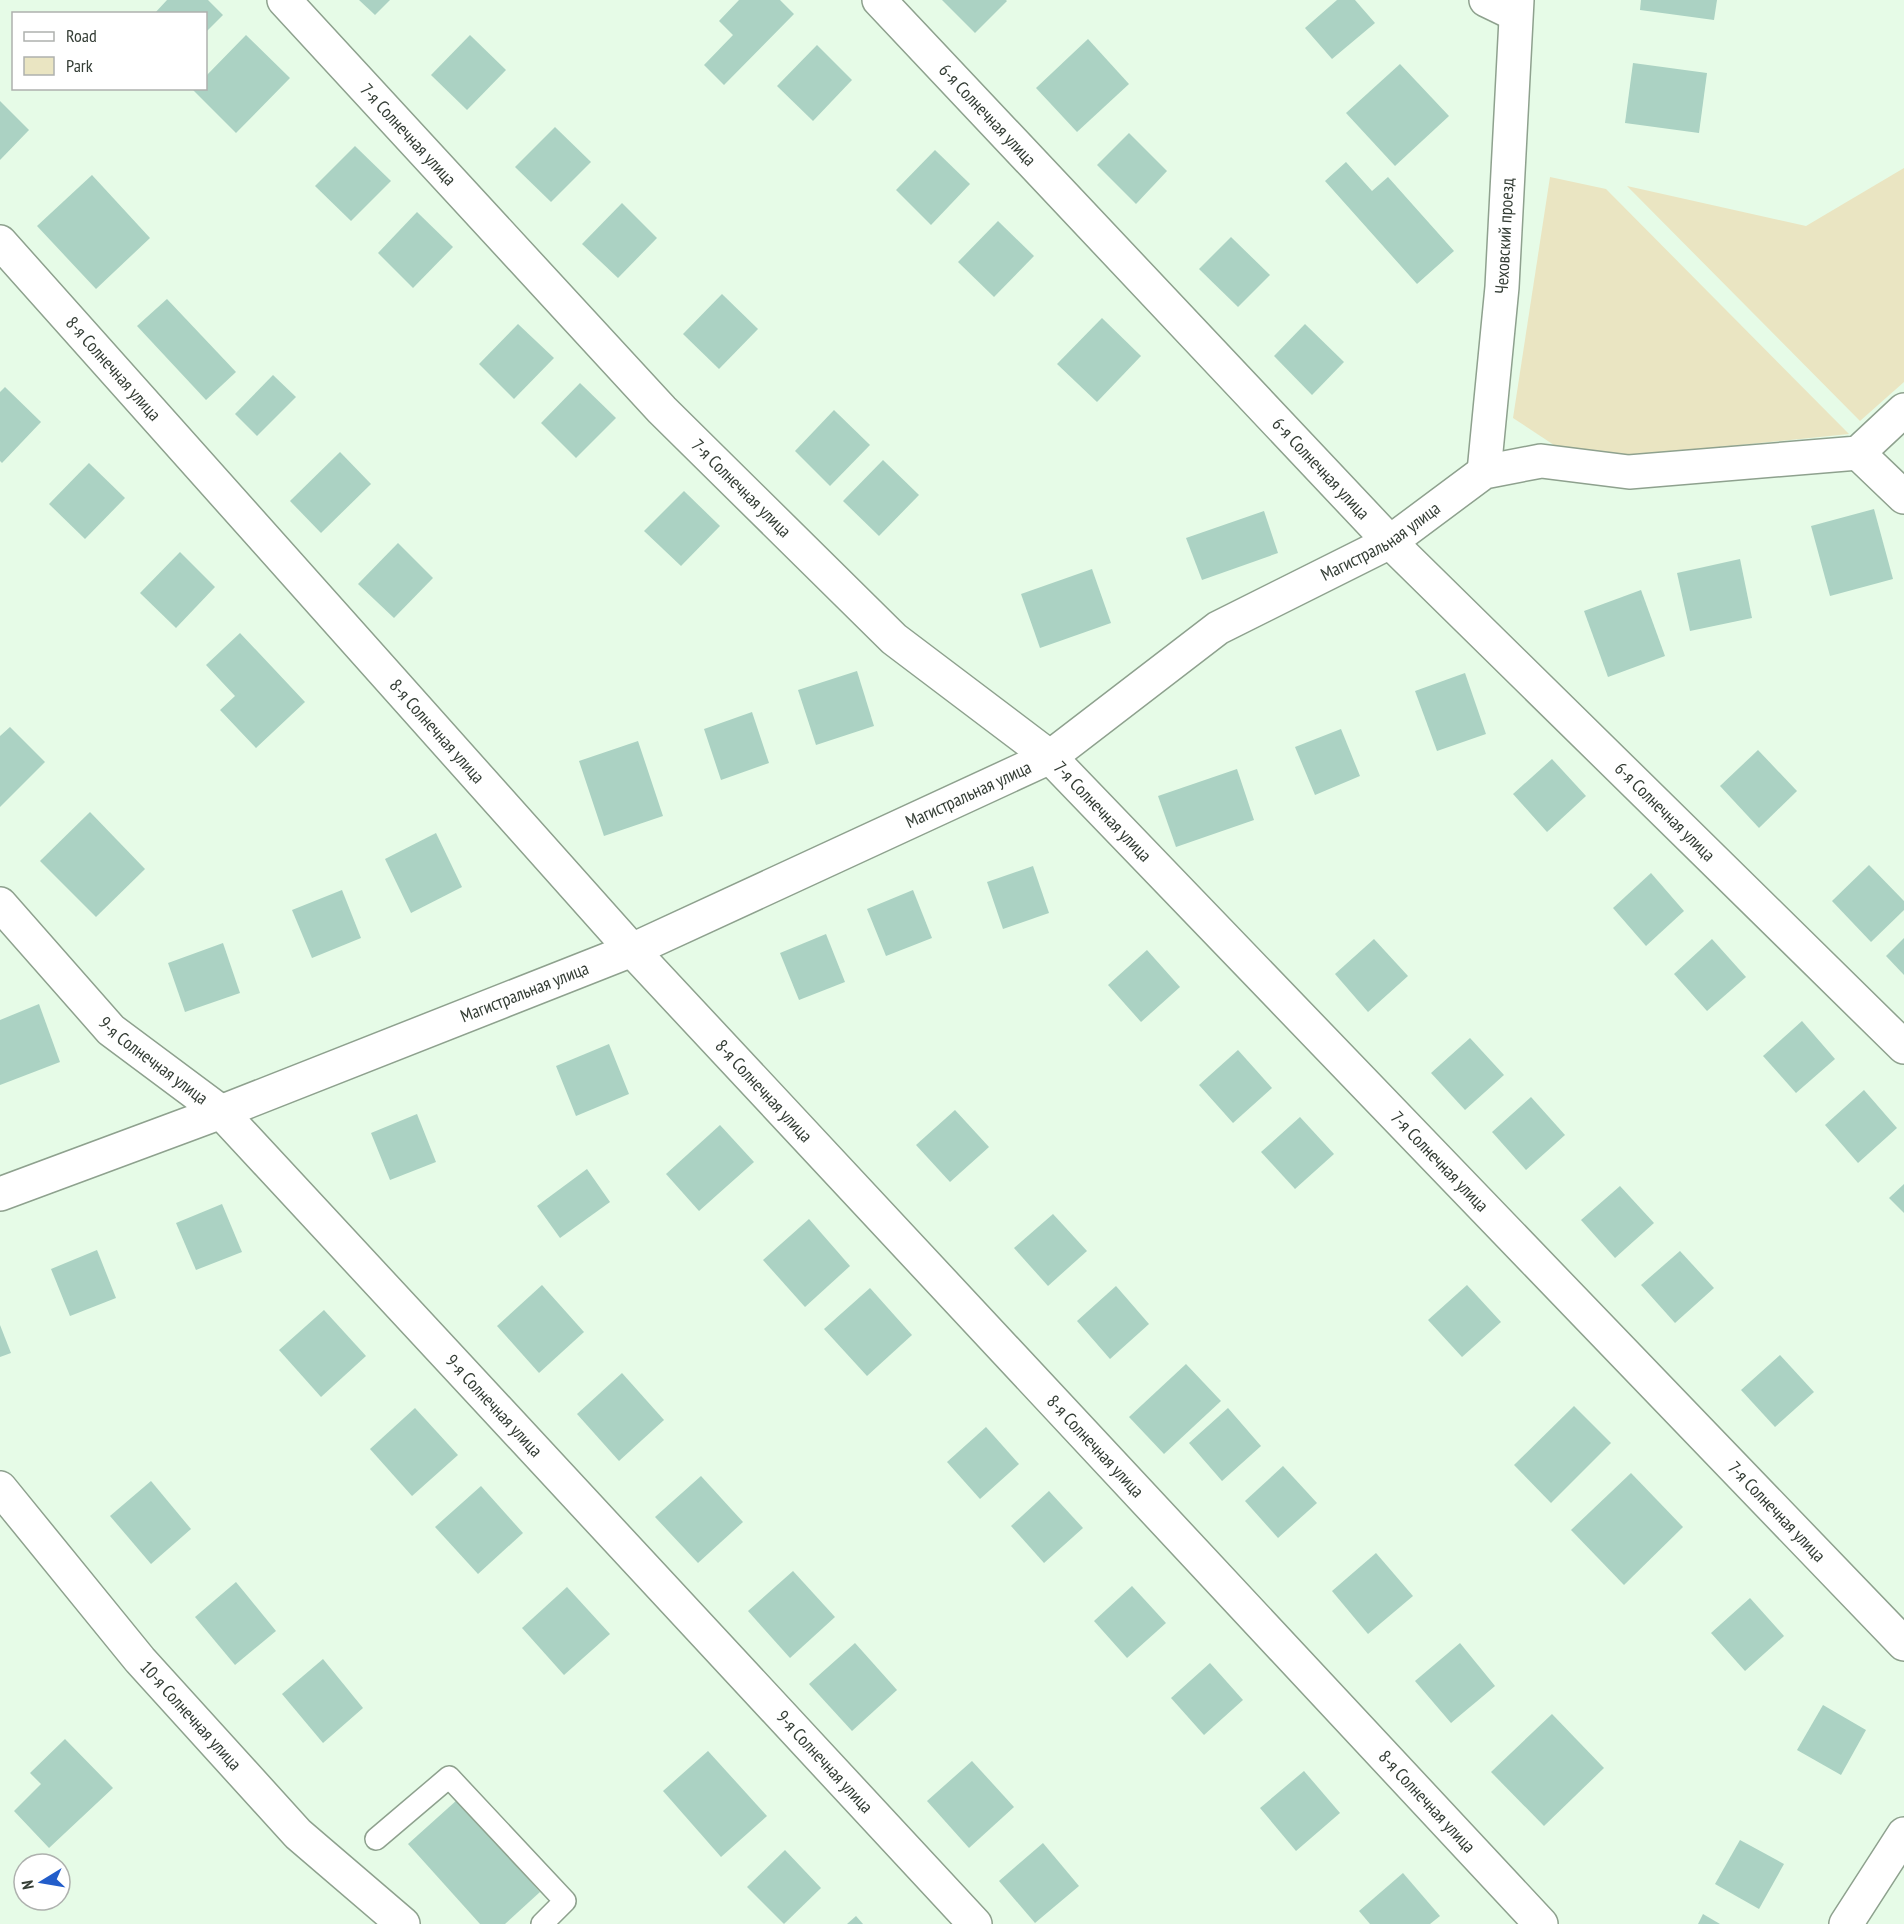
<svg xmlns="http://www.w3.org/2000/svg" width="1904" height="1924" font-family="'PT Sans Narrow',sans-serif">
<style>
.green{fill:#eae5c2}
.building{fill:#abd2c3}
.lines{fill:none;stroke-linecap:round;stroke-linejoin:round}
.lane-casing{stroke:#8ea18e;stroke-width:24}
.street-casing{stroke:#8ea18e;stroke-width:36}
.lane{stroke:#fff;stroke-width:21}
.street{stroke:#fff;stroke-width:33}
.labels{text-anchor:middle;stroke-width:6;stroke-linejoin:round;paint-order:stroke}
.street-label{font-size:18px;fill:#343d35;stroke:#fff}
</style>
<rect width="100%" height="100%" fill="#e6fbe7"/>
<g class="green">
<path d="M1904,168V382L1860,421L1627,186L1806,226Z"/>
<path d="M1550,177L1606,189L1849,434L1623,457L1557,447L1513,418Z"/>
</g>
<g class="building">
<path d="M167,0H208L223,15L206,32V14H154Z"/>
<path d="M359,0H390L375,15Z"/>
<path d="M739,0H780L794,14L724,85L704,65L733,35L719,21Z"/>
<path d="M942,0H1006L1007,1L975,33Z"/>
<path d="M1337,0H1355L1375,23L1332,59L1305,28Z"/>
<path d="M1641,0H1717L1714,20L1640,10Z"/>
<path d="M246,35L290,78L236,133L191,88H206V76Z"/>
<path d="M470,35L506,70L467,110L431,75Z"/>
<path d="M1088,39L1129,84L1077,132L1036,88Z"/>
<path d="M817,45L852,80L813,121L777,86Z"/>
<path d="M1633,63L1707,73L1699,133L1625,123Z"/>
<path d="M1400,64L1449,116L1395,166L1346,113Z"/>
<path d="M0,101L29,130L0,160Z"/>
<path d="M555,127L591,162L551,202L515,167Z"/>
<path d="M1129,133L1167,171L1136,204L1097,165Z"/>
<path d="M355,146L391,181L351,221L315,186Z"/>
<path d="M935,150L970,184L931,225L896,190Z"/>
<path d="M1346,162L1372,191L1388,177L1454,251L1417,284L1325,181Z"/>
<path d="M92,175L150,238L96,289L37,226Z"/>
<path d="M622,203L657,238L618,278L582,244Z"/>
<path d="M417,212L453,247L413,288L378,253Z"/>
<path d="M998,221L1034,256L994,297L958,262Z"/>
<path d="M1231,237L1270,275L1238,307L1199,269Z"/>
<path d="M722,294L758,329L719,369L683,334Z"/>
<path d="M167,299L236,372L206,400L137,326Z"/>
<path d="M1102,318L1141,356L1097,402L1057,364Z"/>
<path d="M518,324L554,358L514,399L479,364Z"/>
<path d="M1305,324L1344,362L1312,395L1274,356Z"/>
<path d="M273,375L296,397L257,436L235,414Z"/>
<path d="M580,383L616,418L576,458L541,423Z"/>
<path d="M5,387L41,422L2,463L0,461V392Z"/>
<path d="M834,410L870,445L830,486L795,451Z"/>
<path d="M340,452L371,484L321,533L290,501Z"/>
<path d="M883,460L919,495L879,536L843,501Z"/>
<path d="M89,463L125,498L85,539L49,504Z"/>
<path d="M684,491L720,526L681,566L644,531Z"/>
<path d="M1874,509L1893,579L1830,596L1811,526Z"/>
<path d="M1264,511L1278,553L1202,580L1186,538Z"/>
<path d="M398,543L433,578L394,618L358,584Z"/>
<path d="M180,552L215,587L176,628L140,593Z"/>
<path d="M1740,559L1752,618L1690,631L1677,573Z"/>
<path d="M1092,569L1111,623L1040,648L1021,594Z"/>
<path d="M1641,590L1665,656L1608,677L1584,611Z"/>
<path d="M240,633L305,702L256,748L220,710L235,696L206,665Z"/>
<path d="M857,671L874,726L816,745L798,690Z"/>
<path d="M1465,673L1486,734L1437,751L1415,691Z"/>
<path d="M752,712L769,763L721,780L704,729Z"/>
<path d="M10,727L45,762L0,807V736Z"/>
<path d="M1341,729L1360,776L1315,795L1295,747Z"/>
<path d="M638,741L663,816L604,836L579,761Z"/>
<path d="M1758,750L1797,791L1759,828L1720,786Z"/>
<path d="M1552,759L1586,796L1547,832L1513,794Z"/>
<path d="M1237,769L1254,820L1176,847L1158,796Z"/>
<path d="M90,812L145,869L96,917L40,861Z"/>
<path d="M436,833L462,887L411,913L385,859Z"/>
<path d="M1869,865L1904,901V910L1871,942L1832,901Z"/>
<path d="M1033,866L1049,913L1003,929L987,882Z"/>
<path d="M1651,873L1684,911L1646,946L1613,908Z"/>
<path d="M342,890L361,938L312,958L292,910Z"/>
<path d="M913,890L932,938L886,956L867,909Z"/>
<path d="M826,934L845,982L799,1000L780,953Z"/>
<path d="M1904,938V975L1886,956Z"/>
<path d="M1374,939L1408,976L1368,1012L1335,974Z"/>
<path d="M1712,939L1746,977L1707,1011L1674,974Z"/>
<path d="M223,943L240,993L185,1012L168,963Z"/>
<path d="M1147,950L1180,987L1141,1022L1108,985Z"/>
<path d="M39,1004L60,1062L0,1085V1020Z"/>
<path d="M1802,1021L1835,1059L1796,1093L1763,1056Z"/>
<path d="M1470,1038L1504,1075L1465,1110L1431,1073Z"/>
<path d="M609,1044L629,1094L576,1116L556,1066Z"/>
<path d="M1238,1050L1272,1088L1233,1123L1199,1085Z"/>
<path d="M1864,1090L1897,1128L1858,1163L1825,1125Z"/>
<path d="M1531,1097L1565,1135L1526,1170L1492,1132Z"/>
<path d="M955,1110L989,1147L950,1182L916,1145Z"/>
<path d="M417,1114L436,1162L390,1180L371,1133Z"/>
<path d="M1300,1117L1334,1154L1295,1189L1261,1152Z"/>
<path d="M720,1125L754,1162L699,1211L666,1174Z"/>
<path d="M587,1169L610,1202L560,1238L537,1206Z"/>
<path d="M1904,1184V1213L1889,1198Z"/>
<path d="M1620,1186L1654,1223L1615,1258L1581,1220Z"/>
<path d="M222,1204L242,1252L196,1270L176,1223Z"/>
<path d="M1053,1214L1087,1251L1048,1286L1014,1248Z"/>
<path d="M809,1219L850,1266L805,1307L763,1260Z"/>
<path d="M97,1250L116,1298L70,1316L51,1269Z"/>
<path d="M1680,1251L1714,1288L1675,1323L1641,1285Z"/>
<path d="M542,1285L584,1332L539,1373L497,1326Z"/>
<path d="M1467,1285L1501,1322L1462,1357L1428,1320Z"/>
<path d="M1116,1286L1149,1324L1110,1359L1077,1321Z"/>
<path d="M870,1288L912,1335L867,1376L824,1329Z"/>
<path d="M324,1310L366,1356L321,1397L279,1350Z"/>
<path d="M0,1325L11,1353L0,1357Z"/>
<path d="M1780,1355L1814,1392L1775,1427L1741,1390Z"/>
<path d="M1186,1364L1221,1401L1164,1454L1129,1417Z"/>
<path d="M622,1373L664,1420L619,1461L577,1414Z"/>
<path d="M1574,1406L1611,1443L1551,1503L1514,1465Z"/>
<path d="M415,1408L458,1455L412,1496L370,1449Z"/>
<path d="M1228,1408L1261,1446L1222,1481L1189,1443Z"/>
<path d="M986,1427L1019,1464L980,1499L947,1462Z"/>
<path d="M1283,1466L1317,1503L1278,1538L1245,1501Z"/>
<path d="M1631,1473L1683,1527L1624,1585L1571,1530Z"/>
<path d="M701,1476L743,1522L698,1563L655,1517Z"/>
<path d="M151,1481L191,1529L151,1564L110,1516Z"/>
<path d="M481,1486L523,1533L478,1574L435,1527Z"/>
<path d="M1049,1491L1083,1528L1044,1563L1011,1526Z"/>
<path d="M1376,1553L1413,1596L1368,1634L1332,1591Z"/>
<path d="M793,1571L835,1617L790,1658L748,1611Z"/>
<path d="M236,1582L276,1631L235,1665L195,1617Z"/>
<path d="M1132,1586L1166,1623L1127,1658L1094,1621Z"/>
<path d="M567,1587L610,1634L564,1675L522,1628Z"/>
<path d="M1750,1598L1784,1636L1745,1671L1711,1633Z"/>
<path d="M855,1643L897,1690L852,1731L809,1684Z"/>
<path d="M1460,1643L1495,1686L1451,1723L1415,1681Z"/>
<path d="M323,1659L363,1708L323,1743L282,1694Z"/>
<path d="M1210,1663L1243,1700L1204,1735L1171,1698Z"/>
<path d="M1823,1705L1866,1730L1841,1775L1797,1750Z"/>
<path d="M1552,1714L1604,1768L1544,1826L1491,1772Z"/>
<path d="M65,1739L113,1788L49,1848L14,1811L41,1784L30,1773Z"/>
<path d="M708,1751L767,1816L721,1857L663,1791Z"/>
<path d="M972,1761L1014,1807L969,1848L927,1801Z"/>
<path d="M1304,1771L1340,1813L1296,1851L1260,1808Z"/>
<path d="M457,1800L540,1892L505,1924H480L408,1844Z"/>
<path d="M1740,1840L1784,1864L1759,1909L1715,1884Z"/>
<path d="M1043,1843L1079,1886L1035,1923L999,1881Z"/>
<path d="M785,1850L821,1888L784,1924L747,1887Z"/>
<path d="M1403,1873L1440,1916L1430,1924H1370L1359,1911Z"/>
<path d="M1703,1914L1720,1924H1698Z"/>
<path d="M856,1916L863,1924H847Z"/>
</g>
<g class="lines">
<g class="lane-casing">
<path id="lane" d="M376,1839L449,1777L565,1901L542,1924"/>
</g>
<g class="street-casing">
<g id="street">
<path id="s1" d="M284,0L662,410L894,639L1050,757L1904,1644"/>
<path id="s2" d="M879,0L1390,542L1904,1047"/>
<path d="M1486,0L1515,14"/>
<path id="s3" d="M0,242L632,950L1541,1924"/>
<path d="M1858,453L1904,497"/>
<path id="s4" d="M1484,472L1502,287L1517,0"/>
<path id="s5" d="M0,904L111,1030L221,1112L975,1924"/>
<path id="s6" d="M0,1194L221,1112L632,950L1050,757L1218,628L1390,542L1484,472L1541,461L1629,472L1858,453L1904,410"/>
<path id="s7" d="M0,1488L140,1660L298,1834L403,1924"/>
<path d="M1846,1924L1904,1834"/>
</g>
</g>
<use href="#lane" class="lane"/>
<use href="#street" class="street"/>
</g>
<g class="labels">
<g class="street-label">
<text dy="6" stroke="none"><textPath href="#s2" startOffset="158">6-я Солнечная улица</textPath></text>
<text dy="6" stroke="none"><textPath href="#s1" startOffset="183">7-я Солнечная улица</textPath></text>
<text dy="6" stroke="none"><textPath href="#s4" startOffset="237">Чеховский проезд</textPath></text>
<text dy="6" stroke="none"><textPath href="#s3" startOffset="170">8-я Солнечная улица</textPath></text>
<text dy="6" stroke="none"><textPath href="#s2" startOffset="644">6-я Солнечная улица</textPath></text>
<text dy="6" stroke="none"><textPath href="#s1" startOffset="669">7-я Солнечная улица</textPath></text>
<text dy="6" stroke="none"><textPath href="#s6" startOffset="1534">Магистральная улица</textPath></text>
<text dy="6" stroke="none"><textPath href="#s3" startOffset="656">8-я Солнечная улица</textPath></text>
<text dy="6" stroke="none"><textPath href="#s6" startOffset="1048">Магистральная улица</textPath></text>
<text dy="6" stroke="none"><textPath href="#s2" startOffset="1130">6-я Солнечная улица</textPath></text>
<text dy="6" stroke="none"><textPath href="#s1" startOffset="1155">7-я Солнечная улица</textPath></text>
<text dy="6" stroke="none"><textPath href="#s6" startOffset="562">Магистральная улица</textPath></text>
<text dy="6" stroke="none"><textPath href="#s5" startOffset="220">9-я Солнечная улица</textPath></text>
<text dy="6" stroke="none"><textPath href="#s3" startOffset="1142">8-я Солнечная улица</textPath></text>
<text dy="6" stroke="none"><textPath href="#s1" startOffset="1641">7-я Солнечная улица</textPath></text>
<text dy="6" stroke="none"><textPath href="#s5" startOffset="706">9-я Солнечная улица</textPath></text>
<text dy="6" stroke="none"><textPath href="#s3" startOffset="1628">8-я Солнечная улица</textPath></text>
<text dy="6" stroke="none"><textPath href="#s1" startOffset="2127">7-я Солнечная улица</textPath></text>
<text dy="6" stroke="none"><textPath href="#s7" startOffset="297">10-я Солнечная улица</textPath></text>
<text dy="6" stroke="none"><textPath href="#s5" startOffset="1192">9-я Солнечная улица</textPath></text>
<text dy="6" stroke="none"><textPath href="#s3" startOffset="2114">8-я Солнечная улица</textPath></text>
</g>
</g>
<rect x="12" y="12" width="195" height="78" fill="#ffffff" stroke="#aeb1ae" stroke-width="1.5"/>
<rect x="24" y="32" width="30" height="9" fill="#ffffff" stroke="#aeb1ae" stroke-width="1.5"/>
<text x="66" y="42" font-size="18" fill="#343d35">Road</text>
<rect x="24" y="57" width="30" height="18" fill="#eae5c2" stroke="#aeb1ae" stroke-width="1.5"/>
<text x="66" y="72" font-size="18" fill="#343d35">Park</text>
<g transform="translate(42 1882) rotate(259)"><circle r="28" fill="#ffffff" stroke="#aeb1ae" stroke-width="1.5"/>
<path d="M0-4.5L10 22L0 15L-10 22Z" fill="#225dca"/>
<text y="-9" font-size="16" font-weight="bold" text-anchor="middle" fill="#343d35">N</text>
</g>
</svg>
